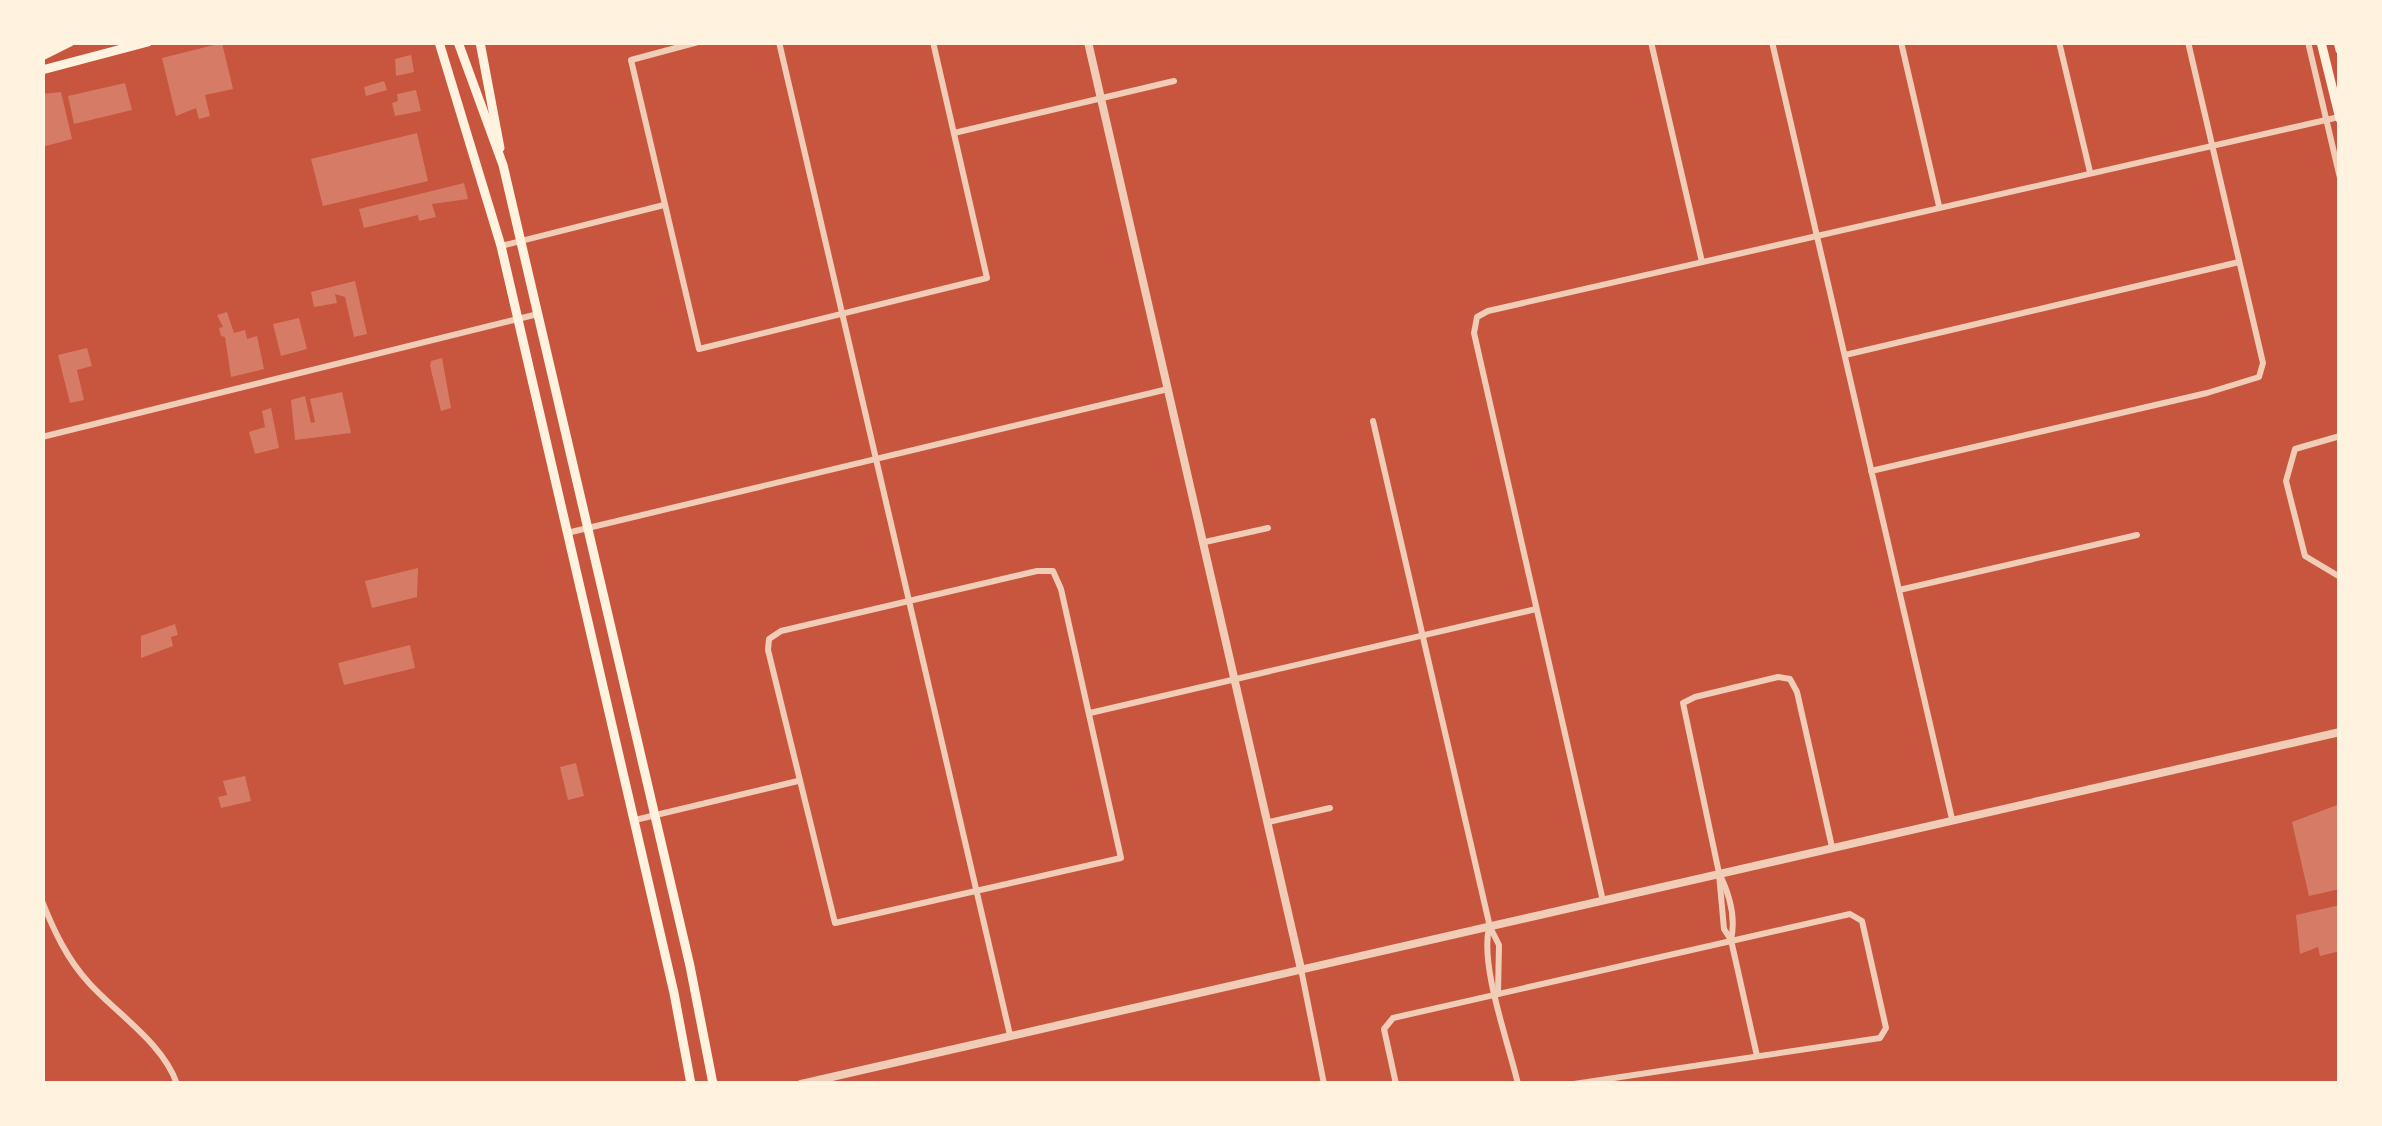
<svg xmlns="http://www.w3.org/2000/svg" width="2382" height="1126" font-family="'Sofia Sans Condensed',sans-serif">
<style>
.building{fill:#d67c66}
.lines{fill:none;stroke-linecap:round;stroke-linejoin:round}
.minor{stroke:#f1ccb7;stroke-width:6}
.tertiary{stroke:#f1ccb7;stroke-width:8}
.primary{stroke:#fff3e0;stroke-width:9}
</style>
<rect width="100%" height="100%" fill="#c8553d"/>
<g class="building">
<path d="M222,43L233,89L205,95L210,116L199,119L196,108L176,116L162,58Z"/>
<path d="M411,55L414,72L396,76L395,59Z"/>
<path d="M384,81L387,90L366,96L364,87Z"/>
<path d="M125,83L132,110L74,124L68,96Z"/>
<path d="M416,90L421,111L395,116L392,103L398,101L397,94Z"/>
<path d="M61,92L72,139L42,147V94Z"/>
<path d="M417,133L428,181L323,206L311,159Z"/>
<path d="M464,183L468,199L432,204L436,217L419,221L418,215L364,228L359,209Z"/>
<path d="M355,281L367,334L354,337L345,297L335,294L337,303L314,307L311,292Z"/>
<path d="M227,312L234,333L245,330L247,339L257,336L264,369L231,377L225,337L221,336L219,328L223,327L217,315Z"/>
<path d="M299,318L307,349L281,356L273,324Z"/>
<path d="M87,348L92,366L77,370L84,400L70,403L58,355Z"/>
<path d="M442,358L451,408L441,411L430,366L431,361Z"/>
<path d="M342,392L351,433L295,440L291,400L305,396L311,423L315,422L310,399Z"/>
<path d="M271,408L279,448L255,454L249,432L265,427L262,411Z"/>
<path d="M418,568L417,597L372,608L365,581Z"/>
<path d="M175,624L178,635L171,637L173,646L141,658V636Z"/>
<path d="M410,645L415,668L344,685L338,663Z"/>
<path d="M576,763L584,796L568,800L560,767Z"/>
<path d="M245,776L251,801L221,808L218,797L227,795L223,781Z"/>
<path d="M2337,805L2340,889L2309,896L2292,822Z"/>
<path d="M2340,905V951L2320,956L2318,947L2300,954L2296,915Z"/>
</g>
<g class="lines">
<g class="minor">
<path d="M698,42L631,60L699,349L987,278L933,42"/>
<path d="M779,42L1010,1035"/>
<path d="M1651,42L1702,262"/>
<path d="M1772,42L1952,819"/>
<path d="M1901,42L1939,206"/>
<path d="M2059,42L2090,172"/>
<path d="M2308,42L2340,178"/>
<path d="M954,133L1174,81"/>
<path d="M501,246L664,205"/>
<path d="M1845,355L2239,262"/>
<path d="M1373,421L1490,927L1499,945L1498,994"/>
<path d="M2340,436L2295,449L2286,481L2305,556L2340,577"/>
<path d="M42,437L538,314"/>
<path d="M1871,471L2207,393L2259,377L2263,363L2188,42"/>
<path d="M567,533L1168,389"/>
<path d="M1205,542L1268,528"/>
<path d="M1037,571H1053L1061,589L1121,858L835,923L768,650L769,639L781,631Z"/>
<path d="M1899,590L2137,535"/>
<path d="M1090,713L1536,609"/>
<path d="M635,820L798,781"/>
<path d="M1269,822L1330,808"/>
<path d="M1719,874L1724,929L1731,940L1757,1056"/>
<path d="M42,901C54,931 67,959 89,983C117,1014 163,1043 177,1084"/>
<path d="M1603,901L1474,333L1477,317L1488,311L2339,117"/>
<path d="M1489,928C1480,966 1508,1041 1518,1084"/>
<path d="M1731,940C1736,918 1729,893 1719,873L1683,703L1695,697L1778,677L1790,679L1797,692L1832,847"/>
<path d="M1301,969L1324,1084"/>
<path d="M1396,1084L1384,1029L1393,1018L1850,914L1862,921L1886,1028L1880,1038L1574,1084"/>
</g>
<g class="tertiary">
<path d="M1088,42L1301,969"/>
<path d="M801,1084L2340,732"/>
</g>
<g class="primary">
<path d="M439,42L501,246L674,993L691,1084"/>
<path d="M458,42L503,165L690,966L713,1084"/>
<path d="M480,42L500,148"/>
<path d="M2321,42L2340,119"/>
<path d="M2338,42L2340,50"/>
<path d="M42,48L60,43"/>
<path d="M42,56L70,42"/>
<path d="M42,70L148,42"/>
</g>
</g>
<rect width="2382" height="1126" fill="none" stroke="#fff3e0" stroke-width="90"/>
</svg>
